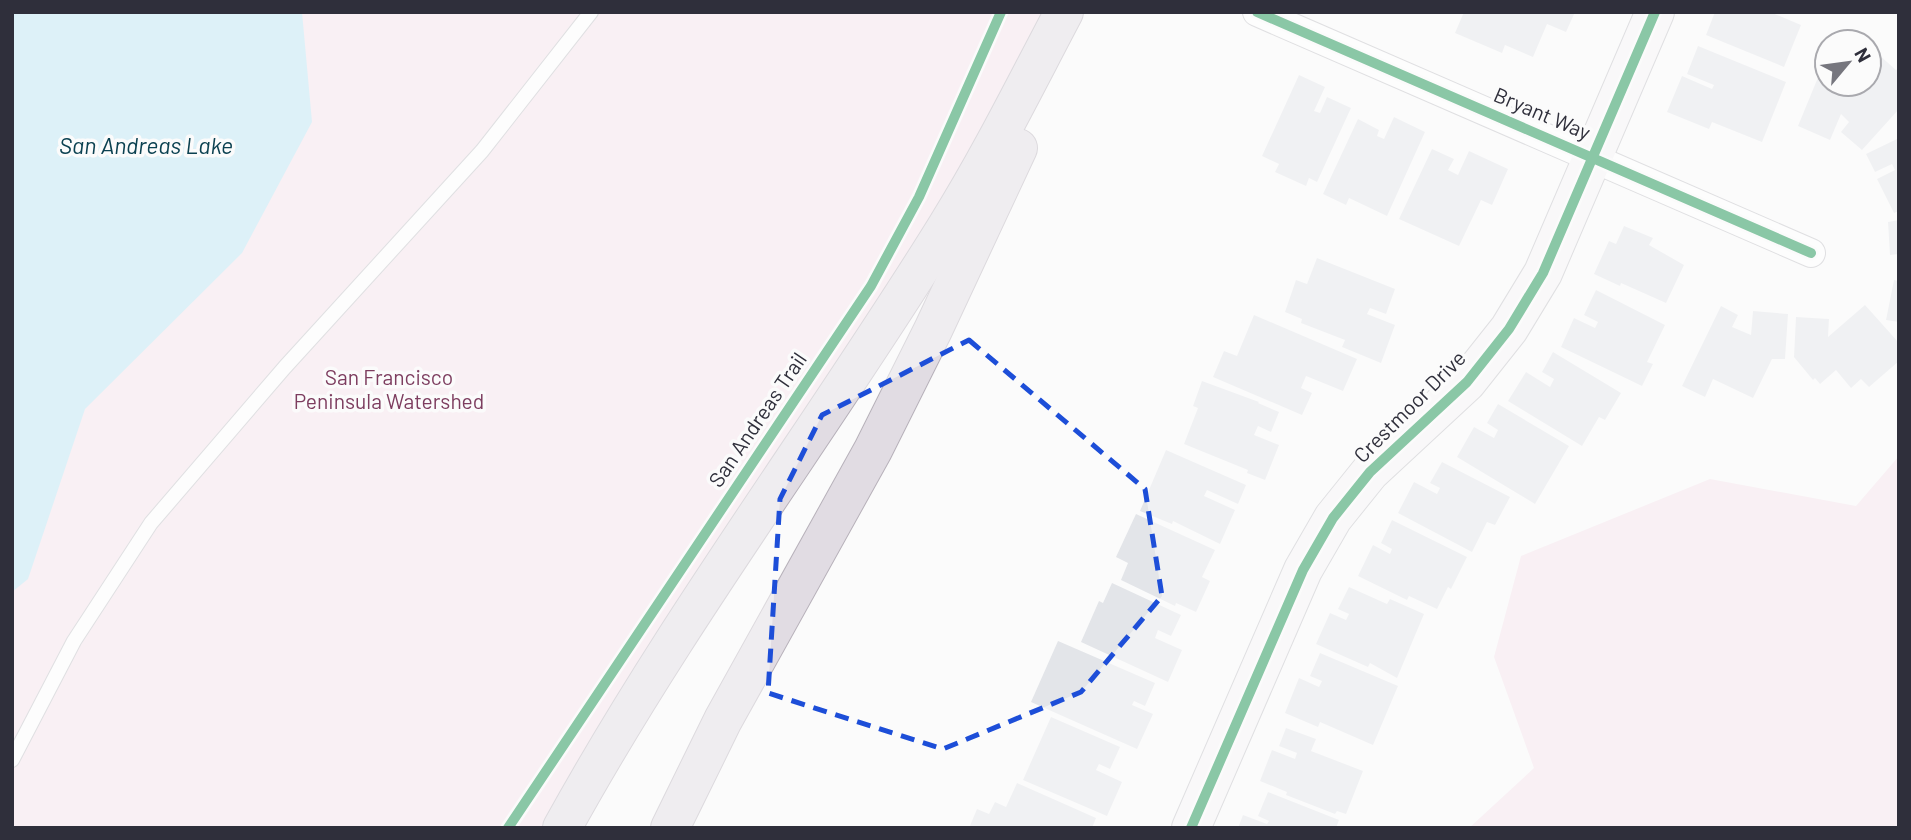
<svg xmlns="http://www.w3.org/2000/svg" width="1911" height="840" font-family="Barlow,sans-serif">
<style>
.green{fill:#f5e3eb}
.water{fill:#b9e4f3}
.building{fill:#e3e5e9}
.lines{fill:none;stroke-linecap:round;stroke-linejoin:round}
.lane-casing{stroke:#bebec3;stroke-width:16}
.street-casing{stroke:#bebec3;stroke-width:30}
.secondary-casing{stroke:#bebec3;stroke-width:40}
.highway-casing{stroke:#b7b1ba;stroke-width:40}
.lane{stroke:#fefefe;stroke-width:14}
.street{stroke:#fefefe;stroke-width:28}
.secondary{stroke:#f6f4f6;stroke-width:38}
.highway{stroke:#e1dce3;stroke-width:38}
.cycleway-casing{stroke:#fbfbfb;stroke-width:15}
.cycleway{stroke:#00873e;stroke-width:10}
.marked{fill:none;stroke:#1d4ed8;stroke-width:5;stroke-dasharray:14 9;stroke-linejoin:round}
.labels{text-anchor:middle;stroke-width:7;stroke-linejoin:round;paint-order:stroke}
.street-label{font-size:21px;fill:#2f2f3b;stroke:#fbfbfb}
.park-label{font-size:21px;fill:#7d3d5f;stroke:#fbfbfb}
.water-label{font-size:23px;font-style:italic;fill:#0b4151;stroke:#fbfbfb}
</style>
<rect width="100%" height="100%" fill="#fbfbfb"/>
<g class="green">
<path d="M12,12H1064L562,828H12Z"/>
<path d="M1899,456V828H1469L1534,768L1494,657L1521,556L1710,479L1856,506Z"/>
</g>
<path class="water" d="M12,12H302L312,122L242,253L85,409L28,579L12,592Z"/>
<g class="building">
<path d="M1464,12H1575L1566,32L1547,24L1533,57L1505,45L1502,53L1455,33Z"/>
<path d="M1715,12H1770L1801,25L1784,67L1706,35Z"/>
<path d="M1855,33L1865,42H1848Z"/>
<path d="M1698,46L1786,82L1762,142L1712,122L1709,129L1667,112L1682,76L1712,89L1714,85L1687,74Z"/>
<path d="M1869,46L1896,70L1899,67V109L1862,150L1841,132L1849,122L1841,114L1830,140L1798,126L1819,75L1827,79V84H1869Z"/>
<path d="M1299,75L1325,87L1314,111L1320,113L1327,97L1351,108L1317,182L1309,178L1306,186L1275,172L1279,164L1262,156Z"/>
<path d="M1394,117L1425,132L1387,216L1349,198L1346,205L1323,194L1358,119L1379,130L1377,136L1384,139Z"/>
<path d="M1899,138V211L1894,213L1877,179L1895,170L1892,164L1875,172L1866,154Z"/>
<path d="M1432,149L1454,159L1448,170L1458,175L1469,151L1508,169L1492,205L1481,200L1459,246L1399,219Z"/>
<path d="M1899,220V254L1890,255L1888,222Z"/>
<path d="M1624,226L1653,238L1649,245L1684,265L1666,303L1621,283L1620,286L1594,274L1609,241L1616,244Z"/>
<path d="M1317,258L1395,289L1386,314L1370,308L1367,314L1395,325L1381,363L1342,347L1345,340L1301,323L1302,319L1285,312L1296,280L1307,284Z"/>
<path d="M1894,280L1899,281V322L1886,320Z"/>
<path d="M1596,290L1665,325L1647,362L1653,364L1642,386L1561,347L1574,318L1595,328L1598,322L1584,315Z"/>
<path d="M1865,305L1899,343V361L1869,387L1861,379L1851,388L1836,370L1820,384L1815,378L1813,380L1794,357L1796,317L1829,319L1828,337Z"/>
<path d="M1721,306L1738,315L1732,327L1751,335L1753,311L1788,314L1785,359H1772L1753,398L1713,379L1705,397L1682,386Z"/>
<path d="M1254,315L1357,359L1343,391L1306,376L1301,388L1312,393L1302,415L1213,377L1224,351L1237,356Z"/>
<path d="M1553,352L1621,393L1605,420L1599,417L1582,446L1508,401L1526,372L1550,387L1554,379L1542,372Z"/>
<path d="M1202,381L1259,402L1258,403L1279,412L1271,432L1258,426L1254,435L1279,445L1265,480L1247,473L1248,470L1184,444L1198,408L1193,406Z"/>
<path d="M1498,404L1569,446L1535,504L1457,457L1474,427L1494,438L1498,430L1487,423Z"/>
<path d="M1166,450L1246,485L1238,504L1207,490L1204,496L1235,510L1220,544L1173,521L1172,524L1140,511Z"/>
<path d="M1442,462L1510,497L1495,525L1487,522L1472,552L1398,513L1414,482L1437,494L1440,488L1430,483Z"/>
<path d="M1136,514L1215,550L1202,577L1210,581L1196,612L1176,603L1175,606L1121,580L1128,563L1116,557Z"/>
<path d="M1392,520L1467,557L1451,589L1448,587L1437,609L1409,596L1407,600L1358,576L1373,545L1390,554L1392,549L1381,543Z"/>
<path d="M1112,583L1181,615L1171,636L1158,630L1155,638L1182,650L1168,682L1081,642L1099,601L1103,603Z"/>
<path d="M1349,587L1387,604L1390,599L1424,614L1397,678L1370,663L1368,667L1316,644L1330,613L1346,620L1349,614L1338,609Z"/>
<path d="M1058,641L1155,683L1145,706L1134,701L1132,705L1153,714L1137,749L1031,702Z"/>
<path d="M1320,653L1398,686L1373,745L1320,722L1318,727L1285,713L1299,678L1319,687L1322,681L1310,676Z"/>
<path d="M1051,717L1120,747L1110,769L1099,764L1096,770L1122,782L1107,816L1023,780Z"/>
<path d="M1286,728L1316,739L1311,751L1363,771L1346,814L1337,811L1335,814L1286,795L1287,792L1260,781L1272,750L1295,759L1297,753L1279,746Z"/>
<path d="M1017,783L1096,818L1092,828H969L977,809L989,814L995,802L1006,807Z"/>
<path d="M1268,792L1339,820L1336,828H1238L1243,815L1267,824L1269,821L1258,816Z"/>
</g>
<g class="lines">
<g class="lane-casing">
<path id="lane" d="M12,760L74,641L151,523L285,367L482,151L591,12"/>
</g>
<g class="street-casing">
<path id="street" d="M1257,12L1811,253"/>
</g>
<g class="secondary-casing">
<path id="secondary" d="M1191,828L1303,570L1333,518L1370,472L1467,382L1509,329L1543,273L1655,12"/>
</g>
<g class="highway-casing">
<g id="highway">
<path d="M562,828C677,619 822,428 947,226C990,157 1026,84 1064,12"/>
<path d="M670,828L723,720L873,450L933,330L1018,148"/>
</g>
</g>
<use href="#lane" class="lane"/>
<use href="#street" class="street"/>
<use href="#secondary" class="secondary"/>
<use href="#highway" class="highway"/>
<g class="cycleway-casing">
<g id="cycleway">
<path d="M1257,12L1811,253"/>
<path d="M508,828L871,286L919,197L1001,12"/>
<path d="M1191,828L1303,570L1333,518L1370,472L1467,382L1509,329L1543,273L1655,12"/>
</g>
</g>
<use href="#cycleway" class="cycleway"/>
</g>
<path d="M0 0H1911V840H0ZM969,340L1145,489L1162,596L1081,692L943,749L768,693L780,499L822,415Z" fill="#fbfbfb" fill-opacity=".55" fill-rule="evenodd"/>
<path class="marked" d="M969,340L1145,489L1162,596L1081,692L943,749L768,693L780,499L822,415Z"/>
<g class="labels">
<g class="street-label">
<text transform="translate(1542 114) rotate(23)" y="7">Bryant Way</text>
<text transform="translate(1410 407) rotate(-45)" y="7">Crestmoor Drive</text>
<text transform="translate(758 420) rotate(-56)" y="7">San Andreas Trail</text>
</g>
<g class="park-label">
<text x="389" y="385">San Francisco<tspan x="389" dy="24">Peninsula Watershed</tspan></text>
</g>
<g class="water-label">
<text x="146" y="154">San Andreas Lake</text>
</g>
</g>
<rect width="1911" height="840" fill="none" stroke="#2f2f3b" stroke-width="28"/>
<g transform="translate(1848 63) rotate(61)"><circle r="33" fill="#fbfbfb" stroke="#a9a9ae" stroke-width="2"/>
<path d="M0-5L12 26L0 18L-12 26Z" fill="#76767e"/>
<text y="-10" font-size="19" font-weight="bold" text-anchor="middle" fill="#2f2f3b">N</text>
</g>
</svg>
